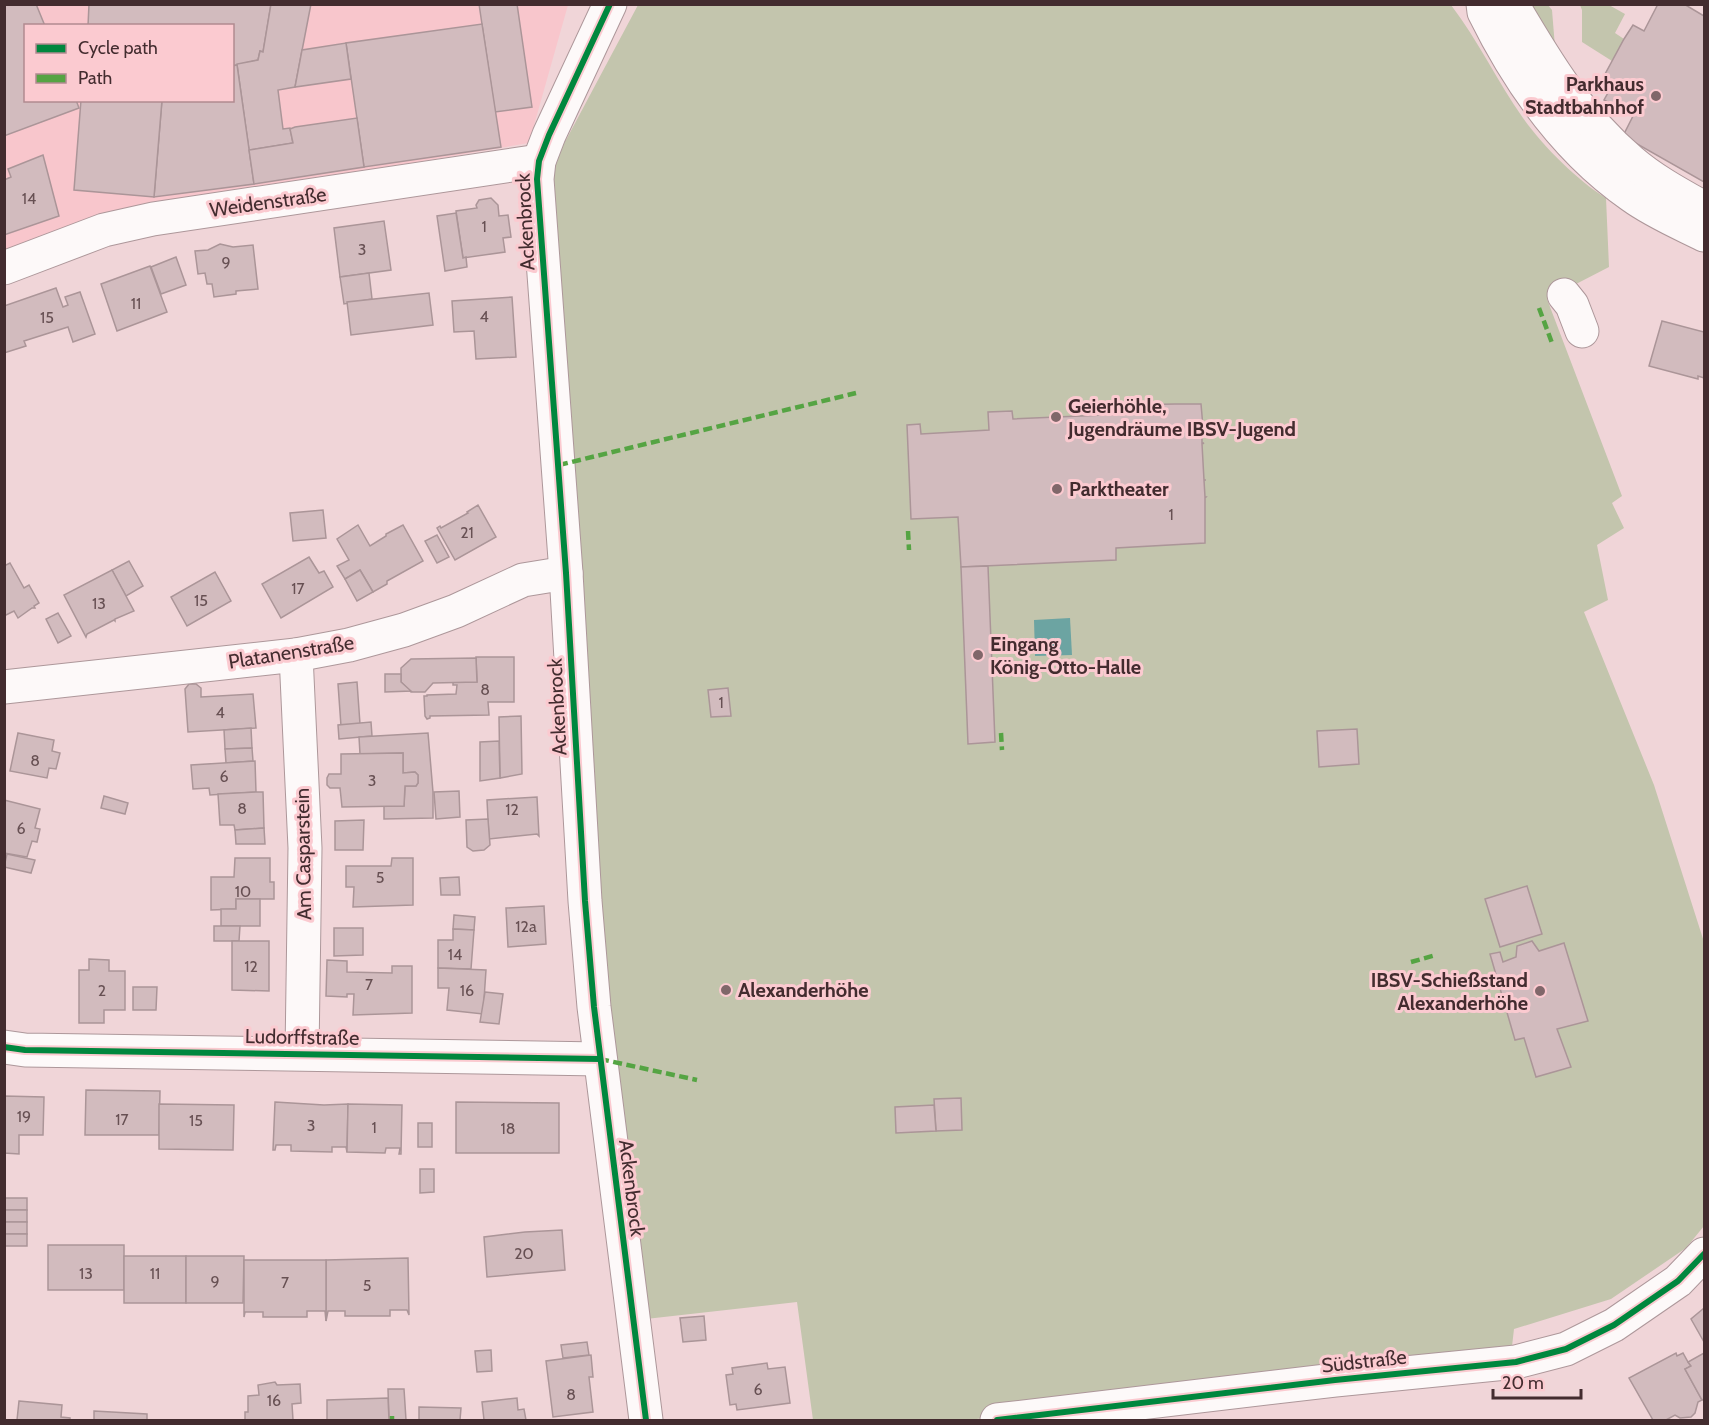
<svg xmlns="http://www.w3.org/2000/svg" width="1709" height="1425" font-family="Cabin,sans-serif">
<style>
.built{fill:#f8c6cc;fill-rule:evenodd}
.green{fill:#c3c5ad}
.water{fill:#6ca4a2}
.building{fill:#d2bbbe;stroke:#ab9598;stroke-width:1.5}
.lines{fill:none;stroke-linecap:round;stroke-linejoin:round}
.minor-casing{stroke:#ad979a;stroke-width:35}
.minor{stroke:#fdf9f9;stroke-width:33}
.quiet{stroke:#55a443;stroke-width:4.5;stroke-dasharray:9 4.5;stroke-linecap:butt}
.cycleway-casing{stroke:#fbcad0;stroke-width:10}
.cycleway{stroke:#00873e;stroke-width:6}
.poi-dot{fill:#80676a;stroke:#fbcad0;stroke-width:2}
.labels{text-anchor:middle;stroke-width:6;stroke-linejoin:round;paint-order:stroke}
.number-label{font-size:16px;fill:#675053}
.poi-label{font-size:20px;font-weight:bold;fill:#432c2f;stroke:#fbcad0;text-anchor:start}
.street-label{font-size:20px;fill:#432c2f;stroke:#fbcad0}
</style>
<rect width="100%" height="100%" fill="#f0d5d8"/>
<path class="built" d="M5,5H568L529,143L253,190L5,268ZM26,26H232V100H26Z"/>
<g class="green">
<path d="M638,5H1451C1478,40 1497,81 1523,118C1543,146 1577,180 1606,198L1609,267L1547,299L1622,496L1612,503L1624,528L1597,545L1608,600L1584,612L1654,785L1704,942V1226L1686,1248L1611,1299L1514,1329L1511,1355L1099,1403L969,1420H813L797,1302L637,1320L616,1138L545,162L566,140Z"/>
<path d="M1531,5H1548L1552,10L1555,47Z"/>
<path d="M1580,5H1609L1625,14L1615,33L1624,39L1612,61L1582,42V10Z"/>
</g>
<path class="water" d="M1070,618L1072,655L1035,656L1034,620Z"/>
<g class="building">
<path d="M4,4H36L45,26H26V100H76L79,108L4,136Z"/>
<path d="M89,4H271L263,52L260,51L258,60L232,66V26H88Z"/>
<path d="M271,4H311L295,87L278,90L283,129L290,128L293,143L249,150L237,64L258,60L260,51L263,52Z"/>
<path d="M479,4H517L532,107L495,112Z"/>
<path d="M1658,4H1684L1704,16V182L1623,136L1633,116L1604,100L1614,82L1604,76L1624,39L1633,25L1644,31Z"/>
<path d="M482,24L501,147L364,167L346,43Z"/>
<path d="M346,43L351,79L295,87L302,50Z"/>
<path d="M237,65L254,184L154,197L162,100H232V66Z"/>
<path d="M81,100H162L154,197L74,190Z"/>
<path d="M357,118L364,167L254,184L249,150L293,143L290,129L295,127Z"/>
<path d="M43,155L59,216L4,235V180L11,177L8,169Z"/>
<path d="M491,198L498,205L499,216L508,215L511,237L503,238L505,252L463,258L456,211L477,208L476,205L479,200Z"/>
<path d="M456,213L463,258L466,257L467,267L445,271L437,216Z"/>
<path d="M384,221L391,270L340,277L334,228Z"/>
<path d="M220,244L233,247L253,245L258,289L236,291V294L214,297L212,284H207L205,273L198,274L195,251L208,250Z"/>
<path d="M176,257L186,285L161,294L151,267Z"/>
<path d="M150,266L167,312L117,331L101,284Z"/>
<path d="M369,273L372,299L344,304L340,277Z"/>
<path d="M56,288L63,307L68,305L65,297L80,292L95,334L73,342L68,327L24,341L26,346L4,353V306Z"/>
<path d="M429,293L433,325L351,335L347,302Z"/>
<path d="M512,297L516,357L476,359L474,331L454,332L452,301Z"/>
<path d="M1662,321L1704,332V378L1698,376V379L1649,366Z"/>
<path d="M1175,404H1201L1203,427H1202V443H1204L1202,444L1204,480H1206H1204L1205,497H1206L1205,498V543L1116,548V560L961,567L958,517L911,519L907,425L920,424L921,434L989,430L988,412L1012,411L1013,419L1127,414L1126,405Z"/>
<path d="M478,505L496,537L455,560L437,528L440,526L441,528L468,513L467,512Z"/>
<path d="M323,510L326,538L293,541L290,513Z"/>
<path d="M358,525L370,546L386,536V534L388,533L403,525L423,561L387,581V584L373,592L360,570L345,579L337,566L349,560L337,539Z"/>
<path d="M437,535L449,557L437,563L425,541Z"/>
<path d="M309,557L319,573L324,571L333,587L281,618L262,584Z"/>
<path d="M129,561L143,586L126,596L112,570Z"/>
<path d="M10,563L24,588L29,585L39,603L34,606L35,608H32L18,618L14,611L4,616V566Z"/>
<path d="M988,566L995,742L968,744L961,567Z"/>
<path d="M112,570L134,611L115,619V621L114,620L87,634L86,637L64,595Z"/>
<path d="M360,570L373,592L357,601L345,579Z"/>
<path d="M215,572L231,601L187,626L171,597Z"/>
<path d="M58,613L71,636L58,643L46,619Z"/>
<path d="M476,657H514V702H488L489,715L430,716V718L427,719L425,716L424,696H427V695L456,694L457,685H453V682H477Z"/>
<path d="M476,658L477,682L433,683L425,692H411L401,682V668L411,659Z"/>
<path d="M385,674H401V682L411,691L385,692Z"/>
<path d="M357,682L360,724L341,726L338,684Z"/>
<path d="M189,684H196L201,688V697L253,694L256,728L188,732L185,689Z"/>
<path d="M728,688L731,716L711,717L708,690Z"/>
<path d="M521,716L522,774L500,778L499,717Z"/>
<path d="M371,722L372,736L339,739L338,725Z"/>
<path d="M251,728L252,748L225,749L224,730Z"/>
<path d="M1357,729L1359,764L1319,767L1317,731Z"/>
<path d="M18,733L54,740L52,751L60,753L56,769L49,768L47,778L10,771Z"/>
<path d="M428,733L433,792V818L384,819V806H404L405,786H416L418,783V775L415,772L403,773V753L360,754L359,737Z"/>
<path d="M499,741L500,778L480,781V742Z"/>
<path d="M252,748L253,761L226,763L225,749Z"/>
<path d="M403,753V773L415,772L418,775V783L416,786H405L404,806L342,807L340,788H330L327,785V778L329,774H341V754Z"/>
<path d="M255,761L256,792L210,795L209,788L193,789L191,765Z"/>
<path d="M459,791L460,817L436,819L434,792Z"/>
<path d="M256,792H263L264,828L235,830L234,825H220L218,794Z"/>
<path d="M104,796L128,803L125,814L101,808Z"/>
<path d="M537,797L539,836L537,834L489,839L487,800Z"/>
<path d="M4,800L40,809L35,828L40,829L37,842L32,841L27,857L4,853Z"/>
<path d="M488,819L490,845L484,850L473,851L467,847L466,820Z"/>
<path d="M364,820L363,850H335V821Z"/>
<path d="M264,828L265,844H236L235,830Z"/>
<path d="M7,854L35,860L31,873L4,867Z"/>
<path d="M235,858H270V882H274V899H236V909L211,910V877H234Z"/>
<path d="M392,858H413V905L353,907L354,887H346V866H391Z"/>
<path d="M459,877L460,895H441L440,878Z"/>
<path d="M1527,886L1542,934L1500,947L1485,899Z"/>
<path d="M236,899H260V926H221V909H236Z"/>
<path d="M544,906L546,944L508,947L506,908Z"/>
<path d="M454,915L475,917L474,930L453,929Z"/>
<path d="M214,926H240L239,941H214Z"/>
<path d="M334,928H363V955L334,956Z"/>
<path d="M453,929L474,930L471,969L438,968V940H453Z"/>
<path d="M232,941H269V991L232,990Z"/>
<path d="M1532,941L1539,951L1564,943L1588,1021L1557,1029L1571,1067L1536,1077L1524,1038L1515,1040L1490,954L1500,952L1503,962L1516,957L1517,946Z"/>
<path d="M89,959L109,960V971H125V1010H104V1023H79V970H89Z"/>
<path d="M327,960L347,961V972L392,973V966H412V1013L353,1015L354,994H347V997L326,996Z"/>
<path d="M438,968L486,970L483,1014L447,1010L449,988H438Z"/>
<path d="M133,987H157L156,1010H133Z"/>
<path d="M485,992L503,994L499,1024L480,1022Z"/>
<path d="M86,1090L160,1091L159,1135H85Z"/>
<path d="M4,1096L44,1097L43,1135H19V1154L4,1153Z"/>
<path d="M961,1098L962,1130L936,1131L934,1099Z"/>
<path d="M275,1102L324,1105L348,1104L347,1152L346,1147H332V1152L291,1151V1145H276L275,1150H273Z"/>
<path d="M456,1102L559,1103V1153H456Z"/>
<path d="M159,1104L234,1105L233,1150L159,1149Z"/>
<path d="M348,1104L402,1105L401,1154H399L400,1148H386L385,1153L347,1152Z"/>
<path d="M934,1105L936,1131L896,1133L895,1107Z"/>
<rect x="418" y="1123" width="14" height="24"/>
<path d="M420,1169H434V1192L420,1193Z"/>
<rect x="4" y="1198" width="23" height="12"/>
<rect x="4" y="1210" width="23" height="12"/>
<rect x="4" y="1222" width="23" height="12"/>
<path d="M562,1230L565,1270L487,1277L484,1237L525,1232Z"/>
<rect x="4" y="1234" width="23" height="12"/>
<rect x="48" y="1245" width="76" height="45"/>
<rect x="124" y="1256" width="62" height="47"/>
<path d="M186,1256H244L243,1303H186Z"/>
<path d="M408,1258L409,1315L407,1310H390V1316H345V1311H328L326,1321V1260Z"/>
<path d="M244,1260H326V1321L325,1311H307V1317H263V1312H245L244,1317Z"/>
<path d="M1704,1308V1342L1691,1319Z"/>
<path d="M704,1316L706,1340L683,1342L680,1318Z"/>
<path d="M587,1342L589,1355L563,1358L561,1345Z"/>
<path d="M491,1350L492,1371L477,1372L475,1351Z"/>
<path d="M1676,1353L1677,1356L1683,1353L1688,1362L1691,1366L1685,1369L1702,1400L1698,1402L1695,1413L1691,1417L1680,1418L1675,1415L1666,1420H1653L1629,1378Z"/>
<path d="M1704,1353V1399L1702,1400L1685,1369L1691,1366L1688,1362Z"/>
<path d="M591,1355L593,1377H589L593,1412L553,1417L546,1361Z"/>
<path d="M767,1363L768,1369L785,1367L790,1403L737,1410L736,1404L730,1405L726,1375L733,1374L732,1368Z"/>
<path d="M275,1382L277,1385L300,1384L301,1403L292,1404L293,1420H245V1412H248V1396L259,1395L258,1385Z"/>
<path d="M388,1389H404L406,1420H389Z"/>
<path d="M388,1398L389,1420H327V1400Z"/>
<path d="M517,1398L518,1410L524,1409L526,1420H484L482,1402Z"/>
<path d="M19,1401L62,1405L61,1417L70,1418V1420H17Z"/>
<path d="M419,1407L461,1408L460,1420H419Z"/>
<path d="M94,1411L147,1414V1420H94Z"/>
</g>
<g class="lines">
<g class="minor-casing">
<g id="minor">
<path d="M610,4L549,135L539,161L537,179L566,573L585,901L594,1007L646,1420"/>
<path d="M1483,4L1484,12C1519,83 1567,151 1632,196C1654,212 1680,223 1704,235"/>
<path d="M1512,4C1546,62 1579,117 1631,161C1653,180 1679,194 1704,208"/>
<path d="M4,268L104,230L153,219L539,161"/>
<path d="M1564,295L1572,305L1582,331"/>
<path d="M296,655L305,848L302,1053"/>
<path d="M4,687L296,655L349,645L404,630L456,611L523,580L566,573"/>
<path d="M4,1047L25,1050L600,1059"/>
<path d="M997,1420L1335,1380L1516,1362L1566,1349L1614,1325L1678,1281L1704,1254"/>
</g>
</g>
<use href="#minor" class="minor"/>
<g class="quiet">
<path d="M1539,308L1552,343"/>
<path d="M559,465L856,393"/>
<path d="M908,531L909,550"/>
<path d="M1001,733L1002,750"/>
<path d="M1411,962L1436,955"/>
<path d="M600,1059L697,1080"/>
<path d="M392,1416V1420"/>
</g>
<g class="cycleway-casing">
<g id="cycleway">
<path d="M610,4L549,135L539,161L537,179L566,573L585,901L594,1007L646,1420"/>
<path d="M4,1047L25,1050L600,1059"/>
<path d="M997,1420L1335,1380L1516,1362L1566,1349L1614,1325L1678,1281L1704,1254"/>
</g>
</g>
<use href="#cycleway" class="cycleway"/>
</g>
<g class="poi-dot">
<circle cx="1656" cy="96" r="6"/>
<circle cx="1056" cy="417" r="6"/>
<circle cx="1057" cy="489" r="6"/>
<circle cx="978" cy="655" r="6"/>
<circle cx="726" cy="990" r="6"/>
<circle cx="1540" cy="991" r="6"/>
</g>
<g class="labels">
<g class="number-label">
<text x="29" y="204">14</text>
<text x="484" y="232">1</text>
<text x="362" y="255">3</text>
<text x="226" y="268">9</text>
<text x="136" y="309">11</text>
<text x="484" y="322">4</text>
<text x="47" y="323">15</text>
<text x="1171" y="520">1</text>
<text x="467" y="538">21</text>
<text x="298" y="594">17</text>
<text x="201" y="606">15</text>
<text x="99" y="609">13</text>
<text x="485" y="695">8</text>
<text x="721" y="708">1</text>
<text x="220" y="718">4</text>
<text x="35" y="766">8</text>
<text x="224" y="782">6</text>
<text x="372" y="786">3</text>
<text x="242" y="814">8</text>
<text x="512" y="815">12</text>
<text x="21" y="834">6</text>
<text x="380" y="883">5</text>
<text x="243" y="897">10</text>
<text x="526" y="932">12a</text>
<text x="455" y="960">14</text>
<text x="251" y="972">12</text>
<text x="369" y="990">7</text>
<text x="102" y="996">2</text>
<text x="467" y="996">16</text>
<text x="24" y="1122">19</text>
<text x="122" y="1125">17</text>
<text x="196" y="1126">15</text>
<text x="311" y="1131">3</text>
<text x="374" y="1133">1</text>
<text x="508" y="1134">18</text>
<text x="524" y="1259">20</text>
<text x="86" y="1279">13</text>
<text x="155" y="1279">11</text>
<text x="215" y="1287">9</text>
<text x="285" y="1288">7</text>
<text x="367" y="1291">5</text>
<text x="758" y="1395">6</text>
<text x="571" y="1400">8</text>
<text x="274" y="1406">16</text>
</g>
<g class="poi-label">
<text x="1644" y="91" text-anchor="end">Parkhaus<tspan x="1644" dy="23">Stadtbahnhof</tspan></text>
<text x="1068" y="413">Geierhöhle,<tspan x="1068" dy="23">Jugendräume IBSV-Jugend</tspan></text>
<text x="1069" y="496">Parktheater</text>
<text x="990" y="651">Eingang<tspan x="990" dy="23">König-Otto-Halle</tspan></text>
<text x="1528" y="987" text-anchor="end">IBSV-Schießstand<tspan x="1528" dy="23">Alexanderhöhe</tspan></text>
<text x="738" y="997">Alexanderhöhe</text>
</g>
<g class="street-label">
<text transform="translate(268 202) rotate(-8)" y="7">Weidenstraße</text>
<text transform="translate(525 222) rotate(-93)" y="7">Ackenbrock</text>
<text transform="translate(291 652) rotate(-9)" y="7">Platanenstraße</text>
<text transform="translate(557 707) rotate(-93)" y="7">Ackenbrock</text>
<text transform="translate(303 854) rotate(-91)" y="7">Am Casparstein</text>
<text transform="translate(302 1037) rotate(1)" y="7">Ludorffstraße</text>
<text transform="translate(632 1188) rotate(83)" y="7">Ackenbrock</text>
<text transform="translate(1364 1361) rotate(-6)" y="7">Südstraße</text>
</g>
</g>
<rect width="1709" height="1425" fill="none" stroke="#432c2f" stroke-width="12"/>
<rect x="24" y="24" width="210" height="78" fill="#fbcad0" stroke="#b18b90" stroke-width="1.5"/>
<rect x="36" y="44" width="30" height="9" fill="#00873e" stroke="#b18b90" stroke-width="1.5"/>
<text x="78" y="54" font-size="18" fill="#432c2f">Cycle path</text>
<rect x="36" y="74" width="30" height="9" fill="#55a443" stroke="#b18b90" stroke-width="1.5"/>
<text x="78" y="84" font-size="18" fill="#432c2f">Path</text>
<path d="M1493 1389v9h88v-9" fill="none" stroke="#432c2f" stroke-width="3"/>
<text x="1502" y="1389" font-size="18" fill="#432c2f" stroke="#fbcad0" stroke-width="4.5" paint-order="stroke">20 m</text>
</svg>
